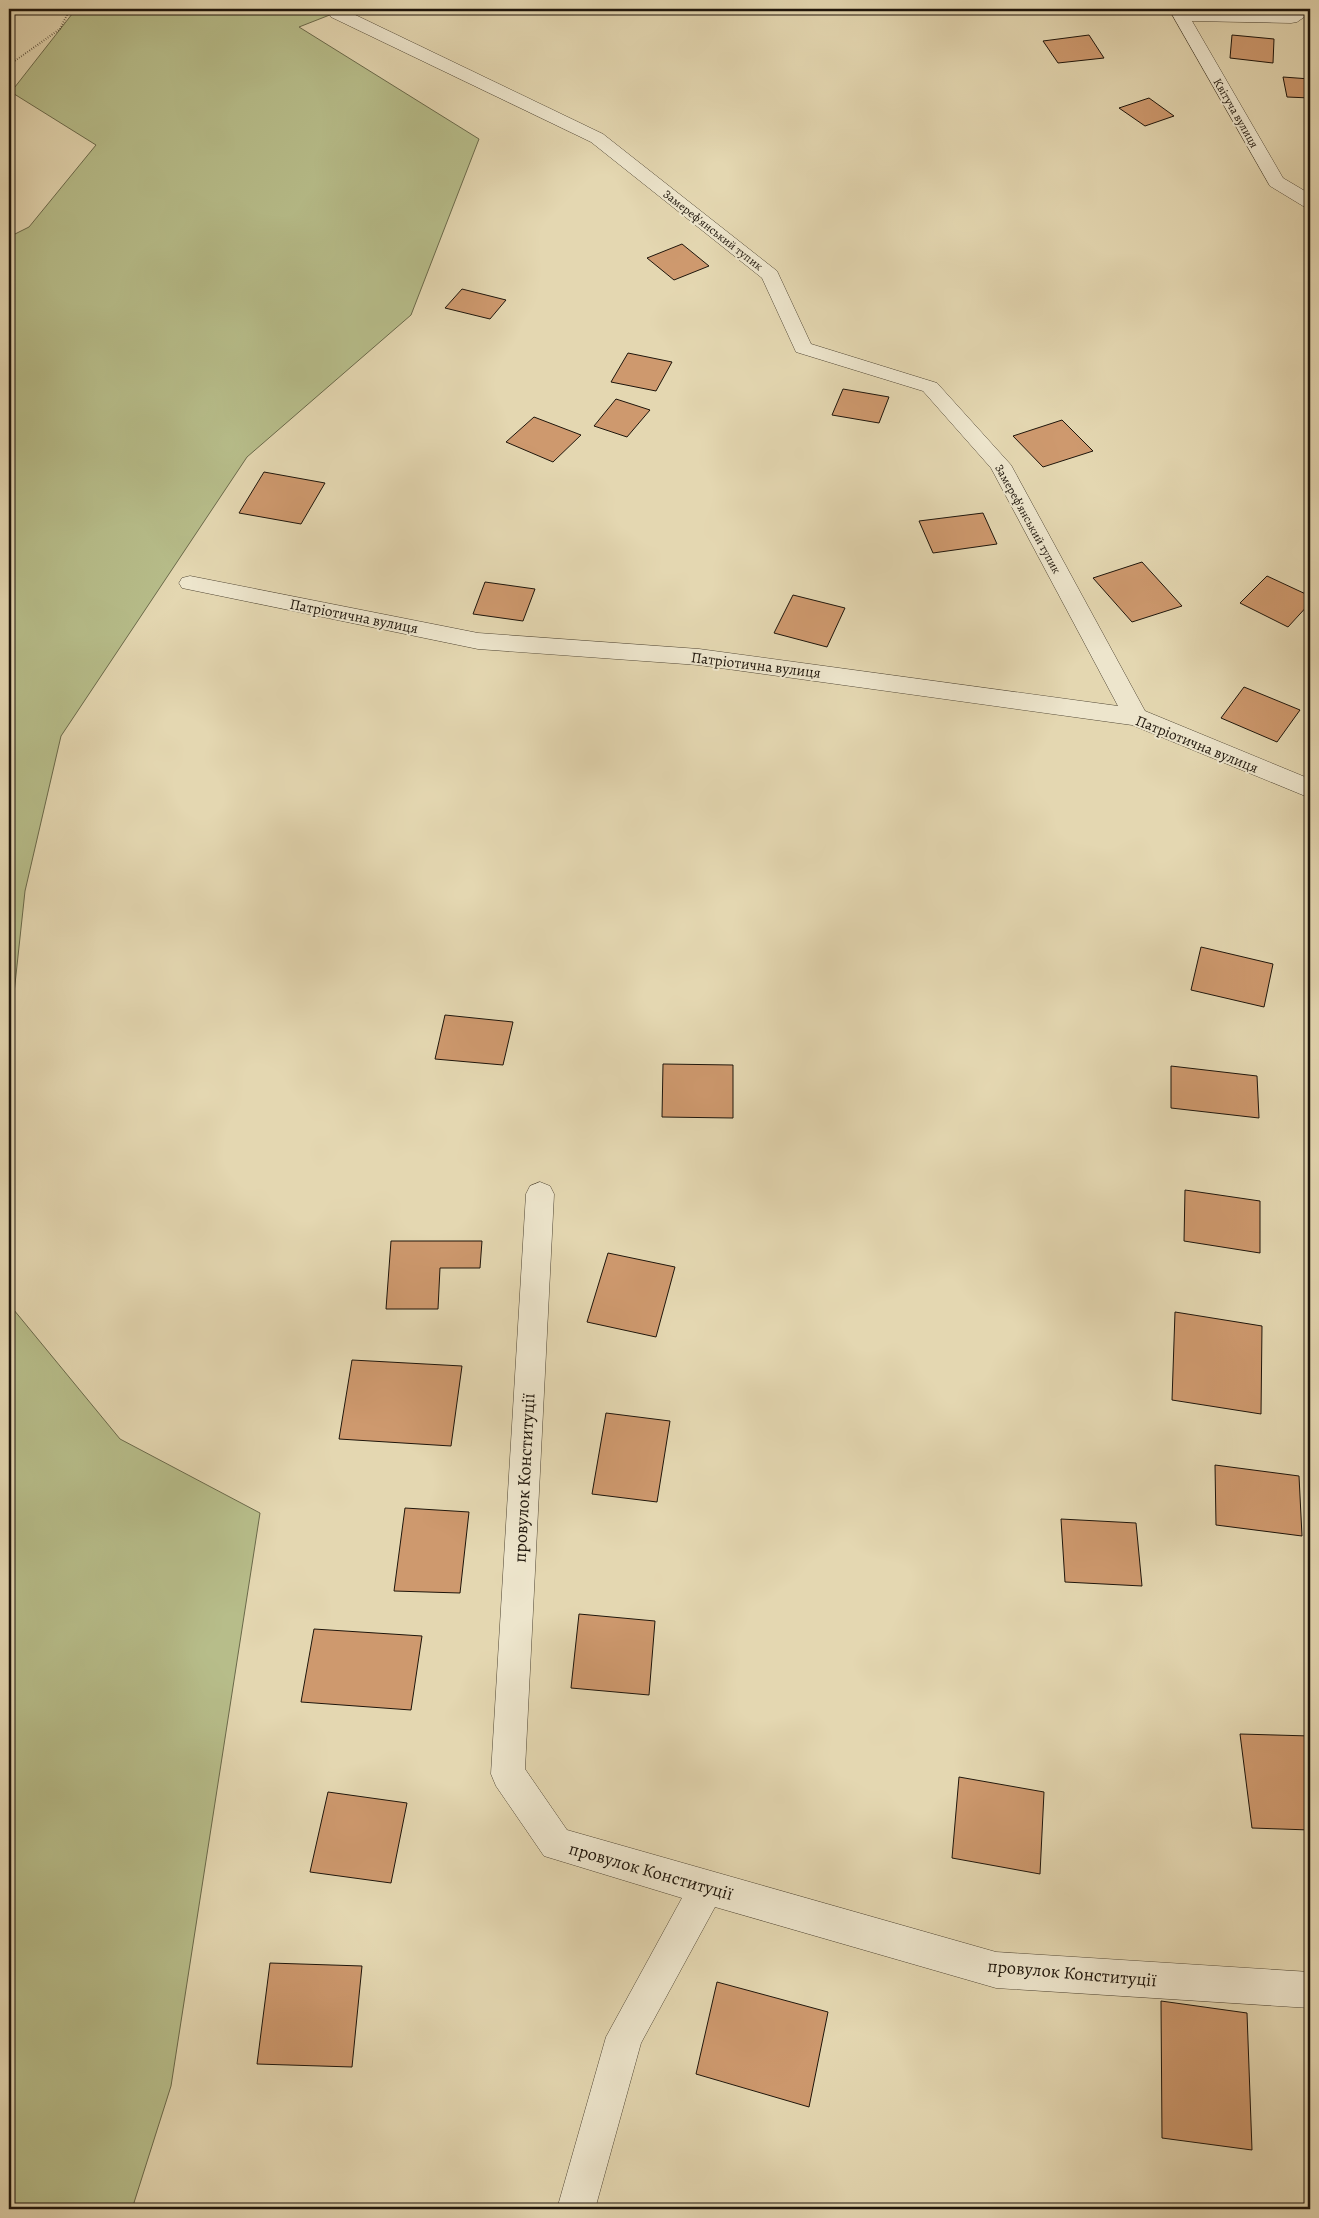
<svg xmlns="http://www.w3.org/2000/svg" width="1319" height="2218" font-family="Alegreya,serif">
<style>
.green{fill:#b7bd8a;stroke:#6a694a}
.building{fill:#ce996e;stroke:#1e150b}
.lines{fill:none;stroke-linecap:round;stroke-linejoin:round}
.street-casing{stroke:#504634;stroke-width:1}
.path{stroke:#1e150b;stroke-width:2;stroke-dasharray:0.5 2;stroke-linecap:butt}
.street{fill:#ede5cc;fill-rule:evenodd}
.labels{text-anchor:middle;stroke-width:4;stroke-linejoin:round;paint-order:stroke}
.far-street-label{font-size:12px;fill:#1e150b;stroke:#ede5cc}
.street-label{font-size:15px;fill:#1e150b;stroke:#ede5cc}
.near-street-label{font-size:18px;fill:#1e150b;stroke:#ede5cc}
</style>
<rect width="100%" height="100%" fill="#e4d7b1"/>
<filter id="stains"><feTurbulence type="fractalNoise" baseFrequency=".004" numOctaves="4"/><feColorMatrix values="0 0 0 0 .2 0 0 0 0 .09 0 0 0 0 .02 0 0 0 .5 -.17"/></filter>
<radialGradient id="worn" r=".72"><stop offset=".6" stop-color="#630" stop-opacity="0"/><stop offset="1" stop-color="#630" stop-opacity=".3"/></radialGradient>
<g class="green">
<path d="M76,9H345L299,27L479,139L411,315L247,457L61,736L25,891L9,1040V237L29,227L96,145L11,92Z"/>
<path d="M9,1304L120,1439L260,1513L171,2086L132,2209H9Z"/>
</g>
<g class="building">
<path d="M1089,35L1104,58L1058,63L1043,41Z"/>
<path d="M1232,35L1274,39L1273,63L1230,58Z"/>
<path d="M1283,77L1310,79V98L1287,97Z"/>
<path d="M1149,98L1174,116L1145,126L1119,108Z"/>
<path d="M682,244L709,266L674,280L647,258Z"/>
<path d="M462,289L506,300L490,319L445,308Z"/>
<path d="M628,353L672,362L656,391L611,382Z"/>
<path d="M843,389L889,397L879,423L832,415Z"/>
<path d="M616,399L650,410L627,437L594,426Z"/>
<path d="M534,417L581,435L553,462L506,442Z"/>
<path d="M1062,420L1093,451L1043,467L1013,436Z"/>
<path d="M264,472L325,483L301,524L239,513Z"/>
<path d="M983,513L997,544L933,553L919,521Z"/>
<path d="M1142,562L1182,606L1132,622L1093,578Z"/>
<path d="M1267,576L1310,596V603L1288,627L1240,603Z"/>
<path d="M485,582L535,589L523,621L473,614Z"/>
<path d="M793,595L845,608L827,647L774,633Z"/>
<path d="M1244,687L1300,710L1277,742L1221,718Z"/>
<path d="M1201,947L1273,964L1264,1007L1191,990Z"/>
<path d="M445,1015L513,1022L503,1065L435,1059Z"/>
<path d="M663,1064L733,1065V1118L662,1117Z"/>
<path d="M1171,1066L1257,1076L1259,1118L1171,1108Z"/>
<path d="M1185,1190L1260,1201V1253L1184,1241Z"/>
<path d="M391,1241H482L480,1268H440L438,1309H386Z"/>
<path d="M608,1253L675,1267L656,1337L587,1322Z"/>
<path d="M1175,1312L1262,1326L1261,1414L1172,1400Z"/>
<path d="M352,1360L462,1366L451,1446L339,1439Z"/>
<path d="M606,1413L670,1421L657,1502L592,1494Z"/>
<path d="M1215,1465L1299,1476L1302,1536L1216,1525Z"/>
<path d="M405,1508L469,1512L460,1593L394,1591Z"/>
<path d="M1061,1519L1136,1523L1142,1586L1065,1582Z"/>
<path d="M579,1614L655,1621L649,1695L571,1688Z"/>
<path d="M314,1629L422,1636L411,1710L301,1702Z"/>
<path d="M1240,1734L1310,1736V1830L1252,1828Z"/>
<path d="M959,1777L1044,1792L1040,1874L952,1858Z"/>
<path d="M328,1792L407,1803L391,1883L310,1872Z"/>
<path d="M270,1963L362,1966L352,2067L257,2064Z"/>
<path d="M717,1982L828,2012L809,2107L696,2074Z"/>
<path d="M1161,2001L1247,2013L1252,2150L1162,2138Z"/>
</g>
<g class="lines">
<g class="street-casing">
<g id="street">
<path d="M331,9H343L603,134L777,271L811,344L937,383L1011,465L1145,711L1310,779V798L1132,725L699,665L478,649L182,588L179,583L182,578L190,576L478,633L699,649L1118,706L991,468L923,391L796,352L762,278L591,142L331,17L329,13Z"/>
<path d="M1169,9H1185L1187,11L1287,13L1293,9H1310V13L1297,22L1291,23L1192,21L1283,178L1310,194V208L1303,206L1270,186Z"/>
<path d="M540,1182L550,1186L554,1194L525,1769L567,1830L996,1952L1310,1972V2008L996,1988L715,1907L641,2043L595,2209H557L606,2037L682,1898L544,1856L496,1786L491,1774L526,1194L530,1186Z"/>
</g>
</g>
<path class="path" d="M9,65L60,29L70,9"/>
<use href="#street" class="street"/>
</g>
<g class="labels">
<g class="far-street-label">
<text transform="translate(1236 113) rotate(60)" y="4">Квітуча вулиця</text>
<text transform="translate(713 230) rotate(38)" y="4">Замереф'янський тупик</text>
<text transform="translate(1028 519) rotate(61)" y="4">Замереф'янський тупик</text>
</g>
<g class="street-label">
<text transform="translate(354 616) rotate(11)" y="5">Патріотична вулиця</text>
<text transform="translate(756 665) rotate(7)" y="5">Патріотична вулиця</text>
<text transform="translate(1197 744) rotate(22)" y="5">Патріотична вулиця</text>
</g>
<g class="near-street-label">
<text transform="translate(524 1478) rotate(-87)" y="6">провулок Конституції</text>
<text transform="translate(651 1871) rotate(16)" y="6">провулок Конституції</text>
<text transform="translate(1072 1973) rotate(5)" y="6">провулок Конституції</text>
</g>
</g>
<rect width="1319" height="2218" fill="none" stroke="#e4d7b1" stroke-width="30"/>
<rect x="10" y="10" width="1299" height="2198" fill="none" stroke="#1e150b" stroke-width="2.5"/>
<rect x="15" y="15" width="1289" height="2188" fill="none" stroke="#1e150b"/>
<rect width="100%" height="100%" filter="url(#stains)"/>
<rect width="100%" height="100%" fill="url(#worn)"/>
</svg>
